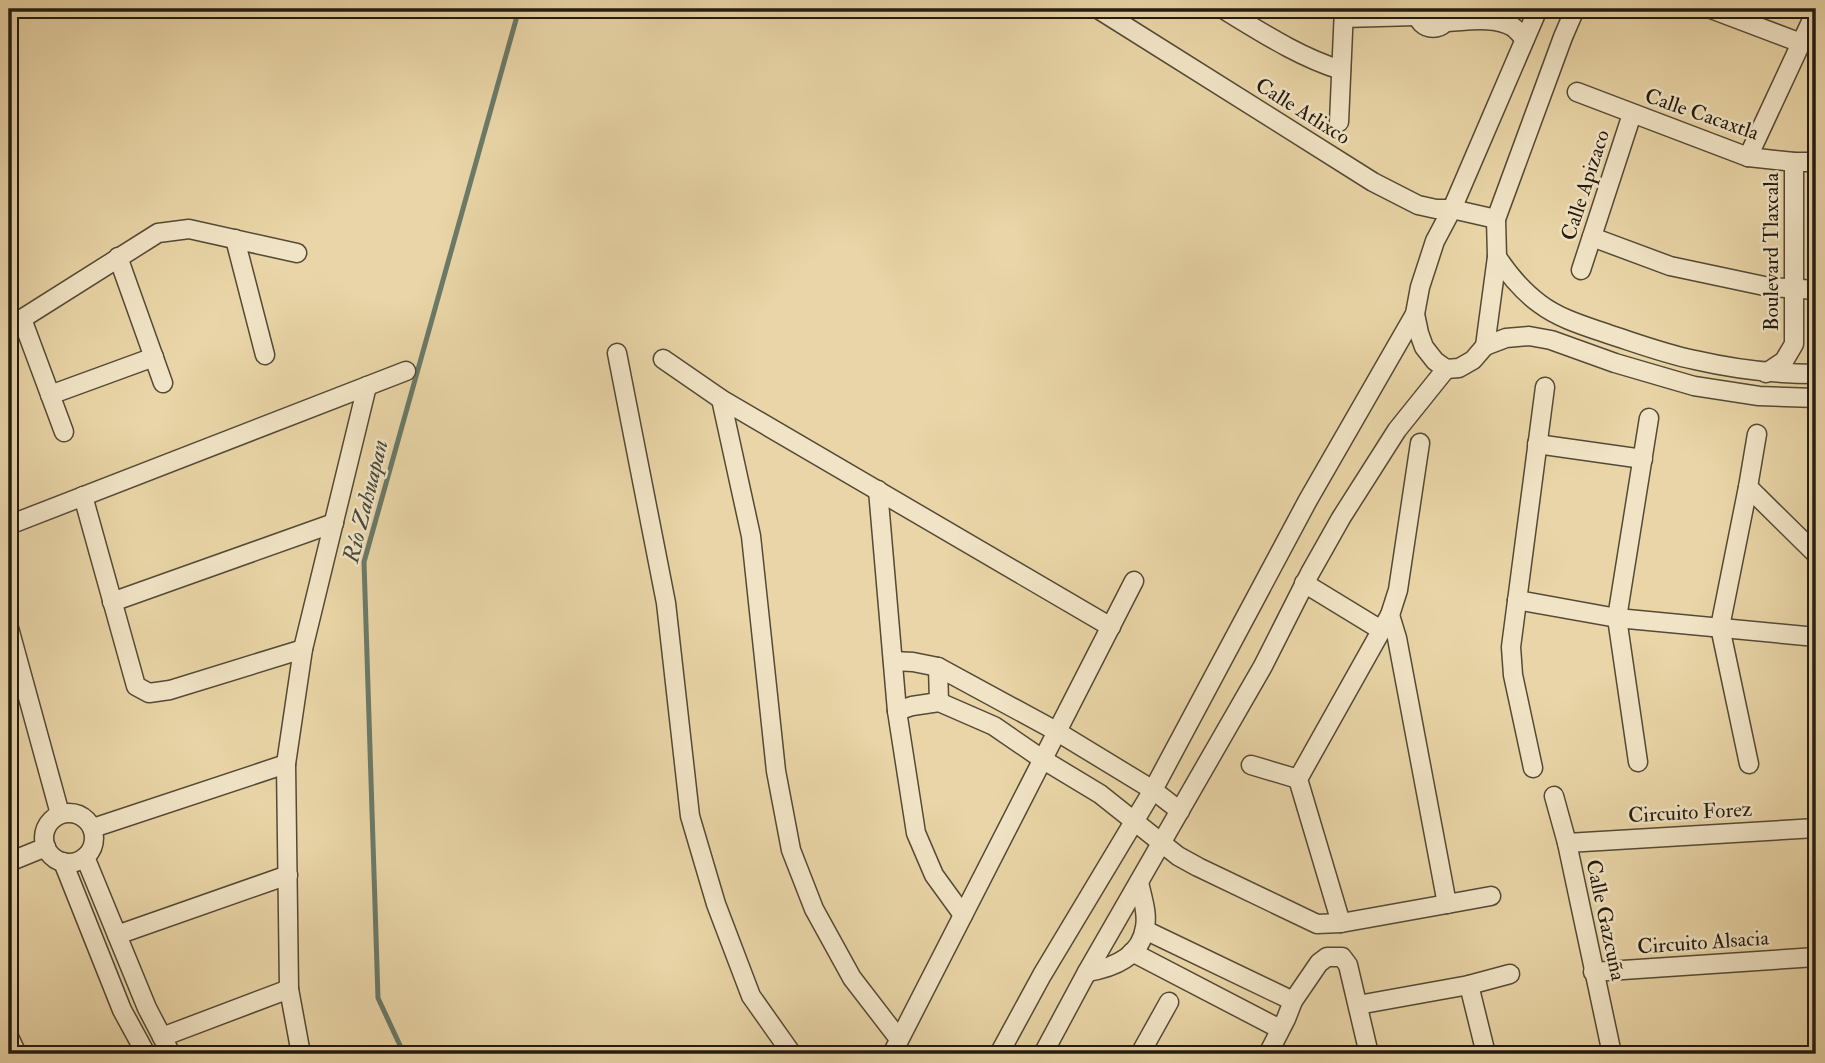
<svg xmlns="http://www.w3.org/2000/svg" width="1825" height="1063" font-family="'IM FELL Double Pica',serif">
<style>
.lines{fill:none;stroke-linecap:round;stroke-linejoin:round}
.stream{stroke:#6a7a68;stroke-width:5}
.minor-casing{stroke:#544a36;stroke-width:21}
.minor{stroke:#f1e4c6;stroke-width:18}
.labels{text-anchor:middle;stroke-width:5;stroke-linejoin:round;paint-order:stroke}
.street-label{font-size:21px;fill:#231b10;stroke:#f1e4c6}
.water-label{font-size:23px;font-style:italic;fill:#464a3c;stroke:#f1e4c6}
</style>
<rect width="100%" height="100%" fill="#e9d5a7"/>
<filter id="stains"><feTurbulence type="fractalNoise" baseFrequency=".00286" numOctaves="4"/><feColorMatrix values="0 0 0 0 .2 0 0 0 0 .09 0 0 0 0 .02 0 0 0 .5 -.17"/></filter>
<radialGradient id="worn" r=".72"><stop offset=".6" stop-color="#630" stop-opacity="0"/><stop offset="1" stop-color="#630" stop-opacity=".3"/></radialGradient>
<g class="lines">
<path class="stream" d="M404,1054L378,998L364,562L519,9"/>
<g class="minor-casing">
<g id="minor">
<path d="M1098,9L1373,182L1418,205L1436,209H1452L1496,219"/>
<path d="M1223,9C1261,32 1299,57 1341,70"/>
<path d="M1416,9C1417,34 1449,34 1450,9"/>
<path d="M1538,9L1452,209L1435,241L1420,287L1415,314L1419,333L1424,347L1435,361L1446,369L1459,368L1473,360L1485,346L1497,257L1496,219L1563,37L1575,9"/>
<path d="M1711,9L1801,43"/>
<path d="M1344,18L1416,16"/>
<path d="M1446,22C1466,21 1495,16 1513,27C1517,30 1521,35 1525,39"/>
<path d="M1577,92L1748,157L1794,162H1816"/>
<path d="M1339,122L1344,9"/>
<path d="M1748,157L1816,11"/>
<path d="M1592,237L1670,266L1769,287L1816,290"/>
<path d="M235,239L265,355"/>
<path d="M118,257L163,383"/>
<path d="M1497,257C1509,275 1522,291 1540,304C1560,319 1585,326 1608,334C1636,343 1665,354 1695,360C1734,369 1775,374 1816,374"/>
<path d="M1581,270L1632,114"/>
<path d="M22,319L64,432"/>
<path d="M9,327L158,233L189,229L297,253"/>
<path d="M1485,346L1506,338L1529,336L1551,340L1615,363L1694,386L1759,396L1816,398"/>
<path d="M617,353L666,603L690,816L716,904L751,996L792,1054"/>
<path d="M663,359L721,399L1111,627"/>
<path d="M1766,373L1784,361L1794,344V162"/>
<path d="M50,395L154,357"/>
<path d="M721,399L751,536L776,771L791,850L814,909L852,978L899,1039"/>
<path d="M1537,444L1643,459"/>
<path d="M1748,487L1816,554"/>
<path d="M878,490L897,711L916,833L934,875L963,915"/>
<path d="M83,496L136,686L149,693L170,690L303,649"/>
<path d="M9,525L406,371"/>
<path d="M1304,583L1381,630"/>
<path d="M1517,600L1617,618L1816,637"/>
<path d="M112,602L334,523"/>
<path d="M1390,615L1397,638L1447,904L1491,896"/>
<path d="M9,628L60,814"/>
<path d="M893,661L913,662L938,667L1056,731L1153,790L1180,811"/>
<path d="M938,667L939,702"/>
<path d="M897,711L912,706L939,702L994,726L1042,759L1100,794L1178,856L1198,867L1317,924L1341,923L1447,904"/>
<path d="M1638,762L1617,618L1649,418"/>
<path d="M1749,764L1720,627L1748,487L1757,434"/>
<path d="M1251,765L1298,779"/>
<path d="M1533,768L1513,675L1511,647L1545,387"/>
<path d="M1554,796L1567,843L1612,1054"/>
<circle cx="69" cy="838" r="25"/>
<path d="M93,828L286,764"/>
<path d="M1567,843L1816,828"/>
<path d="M85,857L147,1008L171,1054"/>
<path d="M9,862L46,847"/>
<path d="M63,862L122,1010L146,1054"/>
<path d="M1341,923L1298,779L1390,615L1398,590L1420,443"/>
<path d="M1145,930L1293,1001"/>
<path d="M117,935L288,875"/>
<path d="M1132,952L1280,1029"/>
<path d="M1087,972C1113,968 1141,957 1145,927C1148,913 1142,897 1139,882"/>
<path d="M1593,972L1816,957"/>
<path d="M1469,985L1486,1054"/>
<path d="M1358,1005L1469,985L1510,974"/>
<path d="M9,1037L17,1054"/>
<path d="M162,1037L289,989"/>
<path d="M301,1054L289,989L286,764L303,649L367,386"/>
<path d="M892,1054L1134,581"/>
<path d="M999,1054L1042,975L1153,790L1308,500L1415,314"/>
<path d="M1043,1054L1087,972L1263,666L1310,573L1341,518L1397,430L1446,369"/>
<path d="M1140,1054L1169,1002"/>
<path d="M1268,1054L1286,1019L1293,1001L1319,963L1327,957H1342L1348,965L1369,1054"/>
</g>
</g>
<use href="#minor" class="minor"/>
</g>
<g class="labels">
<g class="street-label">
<text transform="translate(1303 111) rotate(32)" y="7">Calle Atlixco</text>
<text transform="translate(1702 114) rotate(19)" y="7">Calle Cacaxtla</text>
<text transform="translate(1585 185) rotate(-72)" y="7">Calle Apizaco</text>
<text transform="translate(1771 252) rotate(-90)" y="7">Boulevard Tlaxcala</text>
<text transform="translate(1690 812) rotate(-3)" y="7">Circuito Forez</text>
<text transform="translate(1606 920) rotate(78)" y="7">Calle Gazcuña</text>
<text transform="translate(1703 942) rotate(-4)" y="7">Circuito Alsacia</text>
</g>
<g class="water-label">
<text transform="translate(365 501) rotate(-76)" y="8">Río Zahuapan</text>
</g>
</g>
<rect width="1825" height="1063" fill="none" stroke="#e9d5a7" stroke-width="35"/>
<rect x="10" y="10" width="1804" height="1042" fill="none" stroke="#231b10" stroke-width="3.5"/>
<rect x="18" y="18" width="1790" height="1028" fill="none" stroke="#231b10" stroke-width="2"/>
<rect width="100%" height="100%" filter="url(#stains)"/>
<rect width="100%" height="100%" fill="url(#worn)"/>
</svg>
